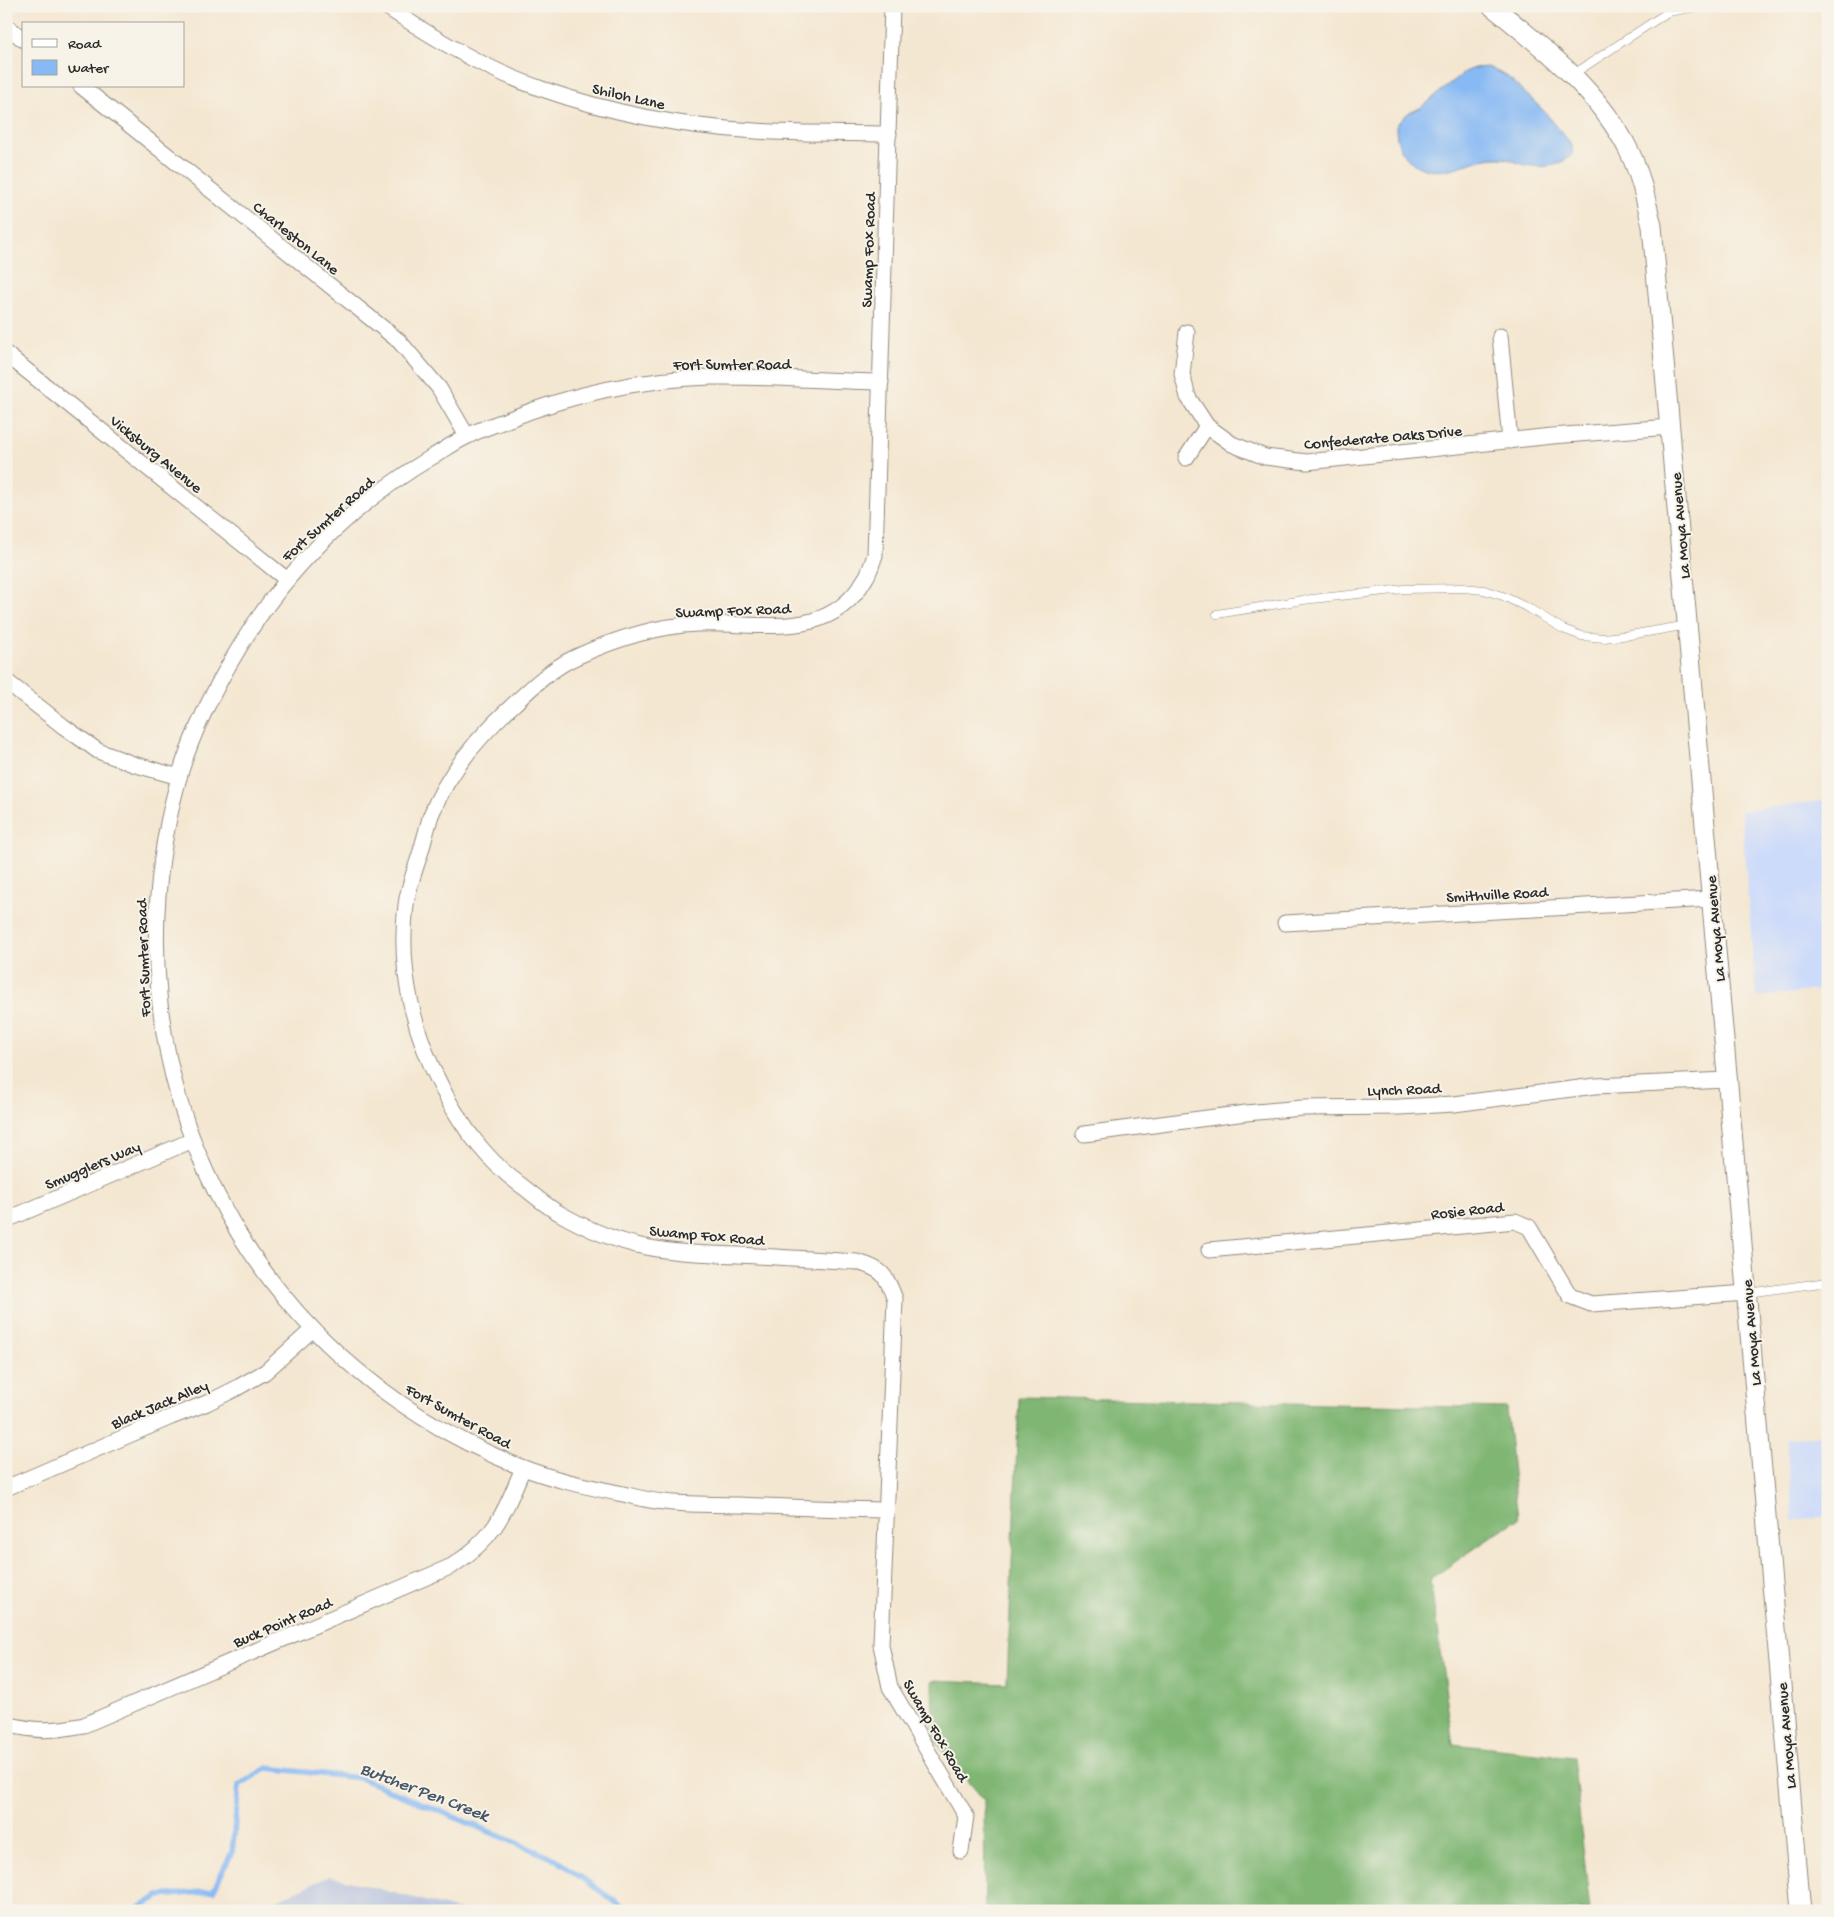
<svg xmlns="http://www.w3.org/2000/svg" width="1834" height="1917" font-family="'Gochi Hand',sans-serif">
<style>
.built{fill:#cddbfa}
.industrial{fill:#b9c5de}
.forest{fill:#7fb673;stroke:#55704f}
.water{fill:#87b9f4;stroke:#597290}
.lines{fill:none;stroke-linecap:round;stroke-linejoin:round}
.stream{stroke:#87b9f4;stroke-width:5.5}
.service-casing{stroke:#90897e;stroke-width:9}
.minor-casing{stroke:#90897e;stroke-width:17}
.tertiary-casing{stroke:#90897e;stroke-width:21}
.service{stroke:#fff;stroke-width:8}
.minor{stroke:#fff;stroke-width:15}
.tertiary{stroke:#fff;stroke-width:19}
.labels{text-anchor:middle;stroke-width:4;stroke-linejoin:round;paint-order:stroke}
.street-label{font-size:16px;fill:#2b2b2b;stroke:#f7f3e8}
.water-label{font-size:18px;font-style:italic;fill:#475667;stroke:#f7f3e8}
</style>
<rect width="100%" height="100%" fill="#f7f3e8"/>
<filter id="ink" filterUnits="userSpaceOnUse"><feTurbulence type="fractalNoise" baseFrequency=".02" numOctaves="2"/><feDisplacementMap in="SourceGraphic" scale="10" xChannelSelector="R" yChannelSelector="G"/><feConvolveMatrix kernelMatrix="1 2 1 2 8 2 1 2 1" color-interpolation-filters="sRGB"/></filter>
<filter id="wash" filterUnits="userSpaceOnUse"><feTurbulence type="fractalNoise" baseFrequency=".0096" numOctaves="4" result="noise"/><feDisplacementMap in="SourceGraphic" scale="20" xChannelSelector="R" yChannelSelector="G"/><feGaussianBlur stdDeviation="1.12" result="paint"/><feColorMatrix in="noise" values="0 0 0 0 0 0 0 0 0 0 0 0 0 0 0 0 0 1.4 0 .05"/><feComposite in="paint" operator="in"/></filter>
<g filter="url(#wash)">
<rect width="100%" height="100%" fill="#f4e7d1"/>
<g class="built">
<path d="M1828,800V989L1756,997L1741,811Z"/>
<path d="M1828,1434V1516L1793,1520L1786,1439Z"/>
</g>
<path class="industrial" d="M330,1876L463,1911H253Z"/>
<path class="forest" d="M1019,1397L1506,1408L1518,1519L1430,1579L1453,1744L1573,1757L1590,1911H985L984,1800L933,1739L932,1680L1007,1683Z"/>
<path class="water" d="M1488,67L1508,77L1544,111L1572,145V154C1561,167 1543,168 1527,165C1518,164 1510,158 1501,158C1469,156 1438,186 1409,160C1399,150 1396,139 1396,125L1408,113L1420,108L1465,72L1474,68Z"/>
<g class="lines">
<path class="stream" d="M134,1911L159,1896L213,1891L232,1852L239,1785L267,1768L360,1778L557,1860L628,1911"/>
</g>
</g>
<g filter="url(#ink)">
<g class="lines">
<g class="service-casing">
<g id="service">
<path d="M1572,75L1668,12L1702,6"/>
<path d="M1217,614L1303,600L1404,589L1463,588L1484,590L1503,596L1530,609L1563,629L1582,636L1604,638L1630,635L1688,625"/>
<path d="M1747,1293L1828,1282"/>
</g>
</g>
<g class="minor-casing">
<g id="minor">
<path d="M385,6C434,38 486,70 542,89C611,113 683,127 756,131C800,134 845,133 889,134"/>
<path d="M892,6L875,555C872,563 870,572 865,579C828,644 758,621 697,624C656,626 613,640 576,657C552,668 532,687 513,705C479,736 448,772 431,815C427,828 424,841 420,854C415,870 408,888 406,905C398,969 413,1033 443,1090C461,1126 488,1162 522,1186C534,1195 546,1206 559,1213C585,1228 616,1241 645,1247C676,1253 707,1254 738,1255C777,1257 817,1259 857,1262C882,1269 886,1274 895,1299L881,1645L890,1687L966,1816L961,1851"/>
<path d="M6,26L24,40"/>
<path d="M81,86L399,341L439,388L467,436"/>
<path d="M1187,332L1182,374L1188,397L1207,426L1232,444L1265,457L1307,462L1552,436L1670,427"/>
<path d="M1500,336L1510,441"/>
<path d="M6,354L286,579"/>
<path d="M881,382C825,381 768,376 712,377C640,379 574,393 507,420C494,425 480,429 468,436C455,442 444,450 432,457C353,504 286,569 239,648C215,687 190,737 178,781C99,1070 242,1357 521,1467C554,1480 589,1487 623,1494C636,1497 650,1501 664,1502C688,1505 713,1504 738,1505C787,1507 836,1509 885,1510"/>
<path d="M1186,458L1207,426"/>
<path d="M6,681L63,726L98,751L133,764L179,777"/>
<path d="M1285,923L1711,899"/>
<path d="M1084,1134L1246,1113L1302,1108L1399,1107L1454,1104L1595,1086L1727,1080"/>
<path d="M6,1220L193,1140"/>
<path d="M1209,1250L1515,1221L1529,1227L1570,1296L1591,1304L1747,1293"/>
<path d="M6,1488L171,1417L207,1403L235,1389L265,1372L312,1330"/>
<path d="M6,1724C37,1732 54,1731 84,1725L452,1566C496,1537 503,1515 523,1468"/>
</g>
</g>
<g class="tertiary-casing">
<path id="tertiary" d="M1492,6C1543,47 1601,93 1630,153C1641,176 1646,201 1652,226L1801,1911"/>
</g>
<use href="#service" class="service"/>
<use href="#minor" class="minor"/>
<use href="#tertiary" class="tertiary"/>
</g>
</g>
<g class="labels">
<g class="street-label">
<text transform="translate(629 95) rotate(13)" y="6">Shiloh Lane</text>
<text transform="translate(297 237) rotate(39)" y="6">Charleston Lane</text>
<text transform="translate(867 250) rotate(-88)" y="6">Swamp Fox Road</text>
<text x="732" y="369">Fort Sumter Road</text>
<text transform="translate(1383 436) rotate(-5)" y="6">Confederate Oaks Drive</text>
<text transform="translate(157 453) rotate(39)" y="6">Vicksburg Avenue</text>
<text transform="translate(327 518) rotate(-42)" y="6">Fort Sumter Road</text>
<text transform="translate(1679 526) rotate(-95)" y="6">La Moya Avenue</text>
<text transform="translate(733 609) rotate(-2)" y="6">Swamp Fox Road</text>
<text transform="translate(1497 893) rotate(-3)" y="6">Smithville Road</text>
<text transform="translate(1714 929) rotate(-95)" y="6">La Moya Avenue</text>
<text transform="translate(142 958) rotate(-92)" y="6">Fort Sumter Road</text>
<text transform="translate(1404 1088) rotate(-2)" y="6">Lynch Road</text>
<text transform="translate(92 1164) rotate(-23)" y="6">Smugglers Way</text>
<text transform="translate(1467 1209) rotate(-6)" y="6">Rosie Road</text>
<text transform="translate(707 1234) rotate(5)" y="6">Swamp Fox Road</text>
<text transform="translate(1750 1333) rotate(-95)" y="6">La Moya Avenue</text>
<text transform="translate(159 1403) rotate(-23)" y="6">Black Jack Alley</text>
<text transform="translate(459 1415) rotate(29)" y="6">Fort Sumter Road</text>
<text transform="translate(282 1621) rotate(-23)" y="6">Buck Point Road</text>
<text transform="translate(937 1730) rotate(60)" y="6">Swamp Fox Road</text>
<text transform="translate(1785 1736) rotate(-95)" y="6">La Moya Avenue</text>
</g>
<g class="water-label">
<text transform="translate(425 1791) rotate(21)" y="6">Butcher Pen Creek</text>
</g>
</g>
<rect width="1834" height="1917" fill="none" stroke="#f7f3e8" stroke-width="25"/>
<rect x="22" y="22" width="162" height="65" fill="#f7f3e8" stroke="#a5a39c"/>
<rect x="32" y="39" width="25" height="8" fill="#ffffff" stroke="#a5a39c"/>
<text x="68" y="48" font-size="15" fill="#2b2b2b">Road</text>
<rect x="32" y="60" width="25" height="15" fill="#87b9f4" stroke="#a5a39c"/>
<text x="68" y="72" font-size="15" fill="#2b2b2b">Water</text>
</svg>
